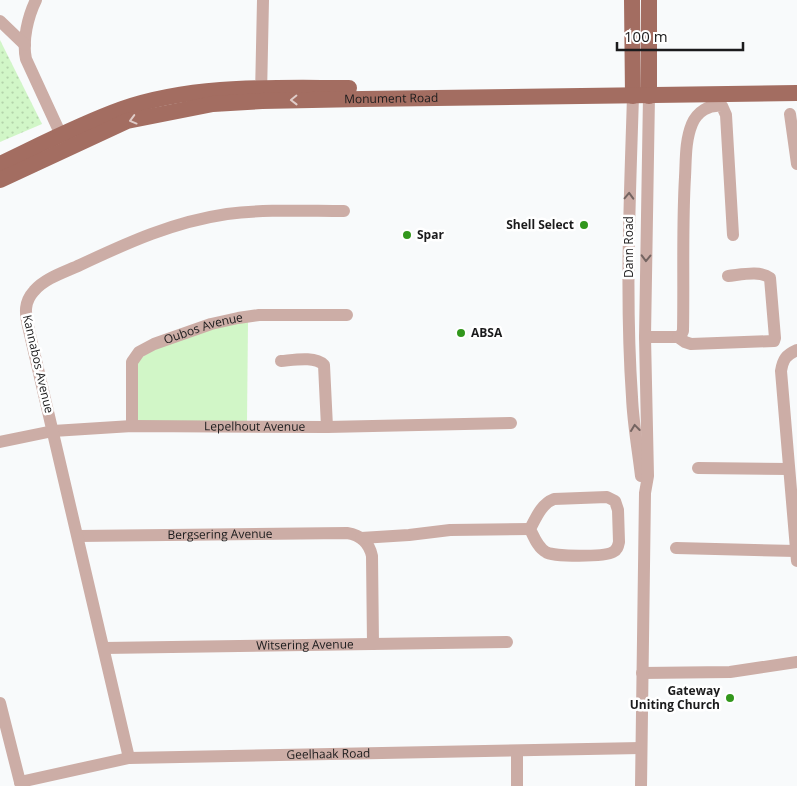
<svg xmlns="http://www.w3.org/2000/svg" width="797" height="786" font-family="'Open Sans',sans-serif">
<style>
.green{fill:#d1f6c7}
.park{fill:url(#park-dots)}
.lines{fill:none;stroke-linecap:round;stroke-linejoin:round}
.minor{stroke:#ccada6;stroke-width:12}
.major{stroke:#a36d61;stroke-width:16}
.oneway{stroke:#dfccc8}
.oneway2{stroke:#746461}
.poi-dot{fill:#32971c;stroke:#fff;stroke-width:2}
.labels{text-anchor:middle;stroke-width:5;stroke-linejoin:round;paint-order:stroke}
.street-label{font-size:12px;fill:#1b1b1c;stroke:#fff}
.poi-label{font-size:12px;font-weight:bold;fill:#1b1b1c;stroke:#fff;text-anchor:end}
</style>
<defs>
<pattern id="park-dots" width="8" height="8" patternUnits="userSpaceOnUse" patternTransform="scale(1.25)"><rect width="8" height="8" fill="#d1f6c7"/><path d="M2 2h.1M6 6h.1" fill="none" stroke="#b3d2aa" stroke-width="1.8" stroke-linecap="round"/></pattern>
</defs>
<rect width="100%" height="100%" fill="#f8fafb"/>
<path class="green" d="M248,322L247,422L138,421L136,418L138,360C166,339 213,327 248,322Z"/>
<path class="park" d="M0,40L42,124L0,142Z"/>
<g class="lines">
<g class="minor">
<path d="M36,0C28,16 22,41 26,59L61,135L64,138L68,139"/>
<path d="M0,21L25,45"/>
<path d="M261,95L263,0"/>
<path d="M633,96C630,196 625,296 632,397C633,423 638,450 641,476"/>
<path d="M790,114L797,164"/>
<path d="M645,337H678L681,335L683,331C684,279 682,228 685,177C686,160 685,141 692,124C697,112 709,104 722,106L726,115L733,235"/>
<path d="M678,337L685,342L691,344L774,341L775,338L770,278C760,270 740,275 728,276"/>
<path d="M797,350C786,355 783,359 781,371L797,561"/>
<path d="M281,361C294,360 315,356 324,365L327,427"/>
<path id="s1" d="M132,426V362L139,352L154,344L211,324L238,318L259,315H347"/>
<path id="s2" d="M0,442L53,431L132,426L327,427L511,423"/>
<path d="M698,468L789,469"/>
<path d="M607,497L615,501L618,510L619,542C618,547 617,550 613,552C605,557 553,557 546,552C538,548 534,537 530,529C536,518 541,504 554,499Z"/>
<path id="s3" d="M78,536L347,533C360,535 369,542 372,556L373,644"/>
<path d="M361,538L409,535L450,530L530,529"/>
<path d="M676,548L796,551"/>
<path id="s4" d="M104,648L507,642"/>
<path d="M642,673L730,672L797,662"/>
<path d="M0,703L21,786"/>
<path d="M129,758L28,326C25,313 24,302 34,291C45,278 65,272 80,265C129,242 173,222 227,214C265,209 305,211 344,211"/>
<path id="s5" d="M20,782L129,758L641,748"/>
<path d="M517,786V752"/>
<path d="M641,786L645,493L648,476L645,337L649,96"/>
</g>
<g class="major">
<path d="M632,0L633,96"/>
<path d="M649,0V96"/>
<path d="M0,164C40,145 80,124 122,109C195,84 273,88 349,88"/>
<path id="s6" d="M0,180L127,121L213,104L262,101L362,99L797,93"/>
</g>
</g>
<defs><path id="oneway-chevron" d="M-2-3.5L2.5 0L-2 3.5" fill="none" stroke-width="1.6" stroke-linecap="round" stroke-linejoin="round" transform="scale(1.25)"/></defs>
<g class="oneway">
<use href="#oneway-chevron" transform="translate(294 100) rotate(179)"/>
<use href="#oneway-chevron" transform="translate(133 120) rotate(165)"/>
</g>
<g class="oneway2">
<use href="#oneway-chevron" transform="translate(629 196) rotate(-88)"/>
<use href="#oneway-chevron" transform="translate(646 258) rotate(91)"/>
<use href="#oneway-chevron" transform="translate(635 428) rotate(-97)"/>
</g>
<g class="poi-dot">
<circle cx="584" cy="225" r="5"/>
<circle cx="407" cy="235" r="5"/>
<circle cx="461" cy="333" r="5"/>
<circle cx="730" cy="698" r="5"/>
</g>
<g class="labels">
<g class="street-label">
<text dy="4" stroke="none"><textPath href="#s6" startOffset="406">Monument Road</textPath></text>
<text transform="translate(629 247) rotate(-90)" y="4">Dann Road</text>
<text dy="4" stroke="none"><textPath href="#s1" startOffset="145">Oubos Avenue</textPath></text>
<text transform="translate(38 364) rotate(77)" y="4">Kannabos Avenue</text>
<text dy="4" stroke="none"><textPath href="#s2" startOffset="256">Lepelhout Avenue</textPath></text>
<text dy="4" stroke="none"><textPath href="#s3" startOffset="142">Bergsering Avenue</textPath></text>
<text dy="4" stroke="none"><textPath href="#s4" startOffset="201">Witsering Avenue</textPath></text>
<text dy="4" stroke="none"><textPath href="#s5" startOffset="311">Geelhaak Road</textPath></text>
</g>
<g class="poi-label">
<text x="574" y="229">Shell Select</text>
<text x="417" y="239" text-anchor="start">Spar</text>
<text x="471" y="337" text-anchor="start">ABSA</text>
<text x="720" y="695">Gateway<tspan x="720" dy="14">Uniting Church</tspan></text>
</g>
</g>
<path d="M617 42v8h126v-8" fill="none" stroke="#1b1b1c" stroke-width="2.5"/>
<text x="624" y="42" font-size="15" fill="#1b1b1c" stroke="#ffffff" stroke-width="4" paint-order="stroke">100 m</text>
</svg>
